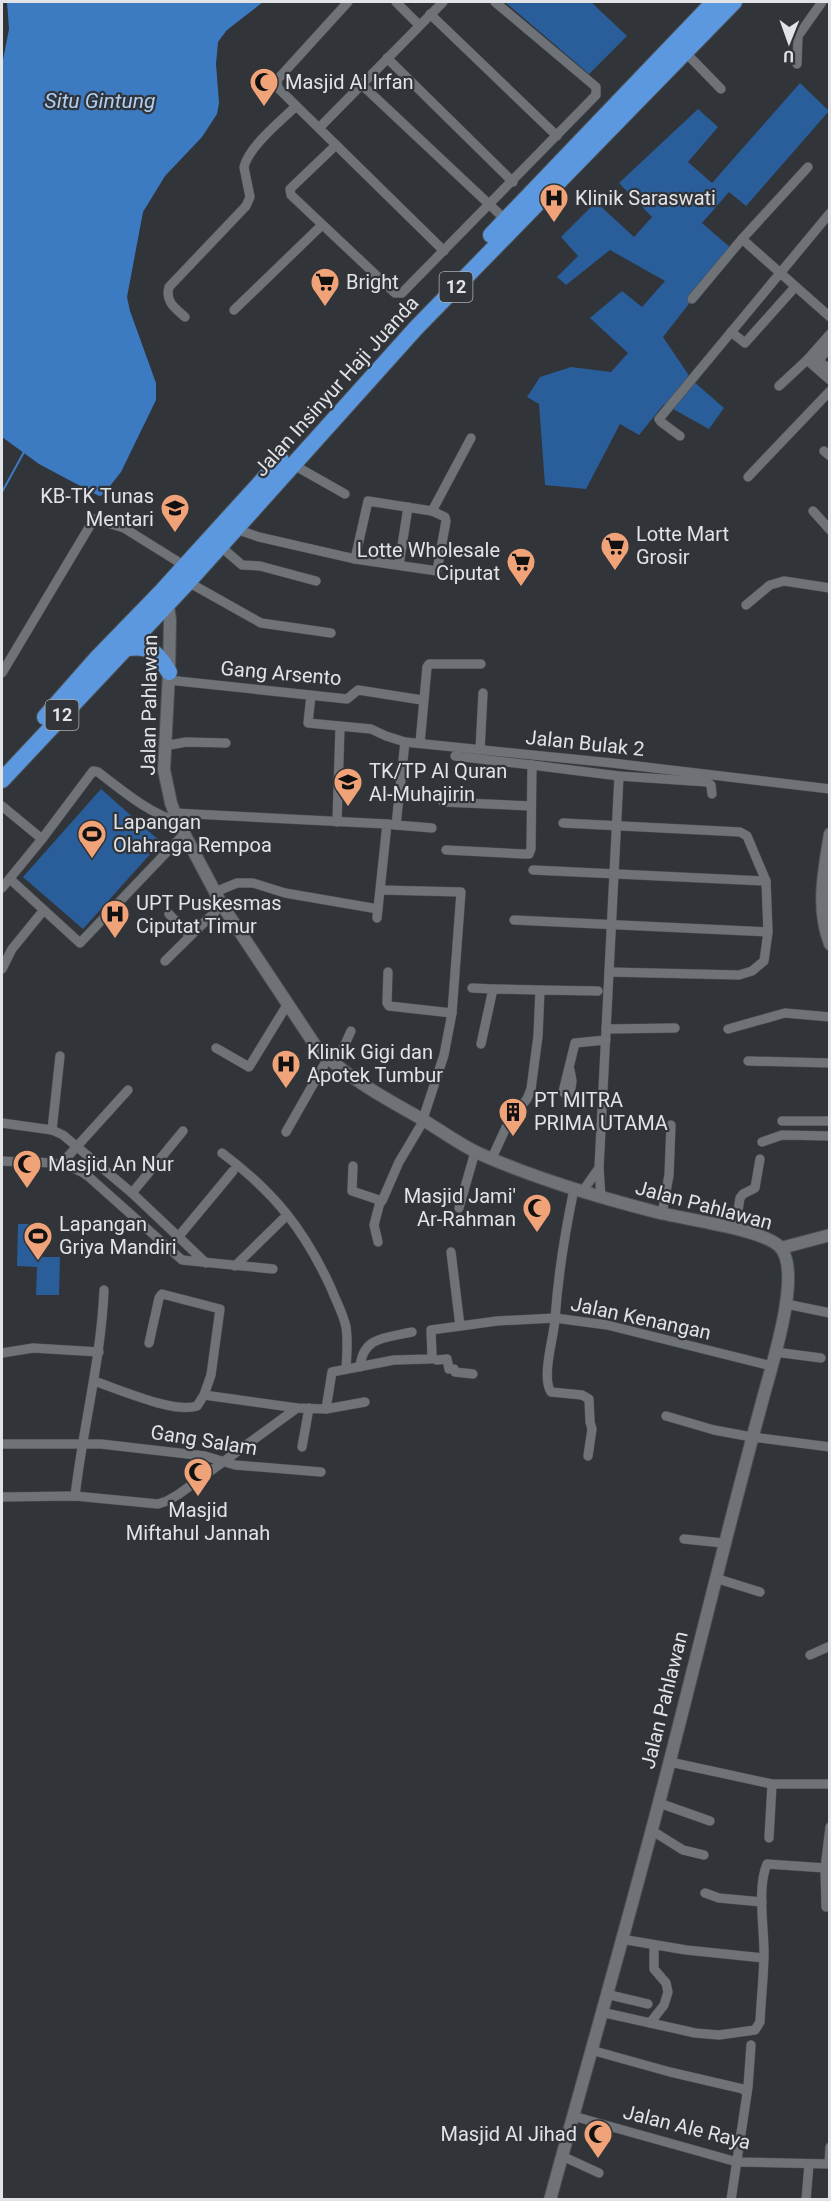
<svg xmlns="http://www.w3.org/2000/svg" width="831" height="2201" font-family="Roboto,sans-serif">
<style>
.green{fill:#295e9b}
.water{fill:#3c7ac2}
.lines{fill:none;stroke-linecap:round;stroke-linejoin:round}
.stream{stroke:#3c7ac2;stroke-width:2}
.street-casing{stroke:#4c5053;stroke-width:10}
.secondary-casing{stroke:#4c5053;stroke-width:14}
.highway-casing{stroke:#4c5053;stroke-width:18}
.street{stroke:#6f7277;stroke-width:9}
.secondary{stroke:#6f7277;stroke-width:12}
.highway{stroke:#5c98df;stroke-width:16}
.labels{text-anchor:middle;stroke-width:4.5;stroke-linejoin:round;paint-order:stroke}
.shield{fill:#313438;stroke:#acaeb2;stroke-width:1.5}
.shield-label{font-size:18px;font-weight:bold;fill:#e1e3e6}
.poi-label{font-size:20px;fill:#e1e3e6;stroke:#313438;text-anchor:start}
.street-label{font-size:20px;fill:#e1e3e6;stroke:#313438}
.water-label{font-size:21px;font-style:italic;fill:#afcff5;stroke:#313438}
</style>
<rect width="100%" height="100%" fill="#313438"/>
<g class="green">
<path d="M505,2H591L627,36L589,74Z"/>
<path d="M800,83L829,111L746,206L729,192L702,223L732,249L663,337L692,380L724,408L709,429L664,404L639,435L620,424L586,489L545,485L539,404L527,397L540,377L571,367L611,372L628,353L590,318L622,291L642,307L665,281L610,250L566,285L557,277L578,256L561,237L596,202L634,237L652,217L619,183L698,109L718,127L688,162L712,183Z"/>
<path d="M101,789L161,842L83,929L23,877Z"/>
<path d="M18,1224H40L39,1257H60L59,1295H36L37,1267L17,1266Z"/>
</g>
<path class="water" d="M7,2H263L227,30L218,42L216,64L219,103L217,114L202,137L165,176L143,212L127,297L130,311L156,383V400L121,472L103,495L99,496L39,464L2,437V65L9,29Z"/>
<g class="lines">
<path class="stream" d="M2,492L24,452"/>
<g class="street-casing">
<g id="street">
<path d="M348,2L277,80L278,88L444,251"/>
<path d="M396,2L419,25"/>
<path d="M430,14L557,136"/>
<path d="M685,52L721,89"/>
<path d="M387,58L513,182"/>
<path d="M797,64L798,36L822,2"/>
<path d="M361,84L508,222"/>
<path d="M320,127L443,2"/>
<path d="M336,145L290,189L291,195L395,293H402L596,95V87L495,2"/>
<path d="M742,239L830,317"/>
<path d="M692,299L742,239L808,167"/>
<path d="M234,310L322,225"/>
<path d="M185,317C175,308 165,302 169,287L246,206L250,197L244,167C249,146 281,121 296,106"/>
<path d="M731,332L745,343L795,287"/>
<path d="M830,347L818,361L830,369"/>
<path d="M807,360L830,380"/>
<path d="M779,386L807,360L830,334"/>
<path d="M680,436L661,422L659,419L830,213"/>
<path d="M824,451L830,456"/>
<path d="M292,464L345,494"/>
<path d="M748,477L830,391"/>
<path d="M368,501L432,511L445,517L446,521L437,571L355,559Z"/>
<path d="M432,511L471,438"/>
<path d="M813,511L830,530"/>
<path d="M236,529L259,537L355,559"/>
<path d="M220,546L242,565L260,566L316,581"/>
<path d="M399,565L408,507"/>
<path d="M188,582L261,623L331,633"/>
<path d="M746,605L770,585L784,581L830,588"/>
<path d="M2,673L94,519L124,528L185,566"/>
<path d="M168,680L347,699L358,690L422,700"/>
<path d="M311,695L308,723L371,729L386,736L405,742L612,763L830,789"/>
<path d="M420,743L427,667L429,664H481"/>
<path d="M164,746L186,742L226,743"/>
<path d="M480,750L483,693"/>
<path d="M532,765L619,776L707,782L711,785L712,794"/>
<path d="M443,802L531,806"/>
<path d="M2,806L42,839"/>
<path d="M174,813L387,824L377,918"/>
<path d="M337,822L340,727"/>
<path d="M563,823L740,832L747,836L766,881L768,932L764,961L752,971L739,975L609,972"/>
<path d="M387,824L396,825L405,742"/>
<path d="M396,825L432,828"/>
<path d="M446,850L525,854H529L531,849L532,765L455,756"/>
<path d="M533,870L766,881"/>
<path d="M10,879L80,943L184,834"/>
<path d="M2,888L42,839L93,771L98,772C123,791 147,812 178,822"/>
<path d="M215,892L237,883H253L285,893L378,909"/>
<path d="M169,914L190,936"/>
<path d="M514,920L768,932"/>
<path d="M165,961L222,905"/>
<path d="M2,969L12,949L43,911"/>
<path d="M388,972L387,1003L389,1006L452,1013"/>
<path d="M472,988L493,989"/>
<path d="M606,1029L675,1028"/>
<path d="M728,1029L785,1013L830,1017"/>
<path d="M481,1044L493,989L540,990"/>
<path d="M216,1048L249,1067L287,1005"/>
<path d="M748,1061L830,1063"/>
<path d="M336,1064L351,1031"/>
<path d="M570,1070L572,1081L570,1094L567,1095L563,1092L575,1043L606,1040"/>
<path d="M782,1121H830"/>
<path d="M2,1123L52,1130L63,1135L132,1193L206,1263"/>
<path d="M52,1130L60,1056"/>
<path d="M286,1132L328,1058"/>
<path d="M762,1142L782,1135L830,1136"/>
<path d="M222,1153C274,1192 304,1229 331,1288C336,1301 343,1313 346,1327C348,1340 347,1355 346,1368"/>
<path d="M492,1158L509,1121L527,1099L531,1089L538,1036L540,990L598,991"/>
<path d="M2,1161C31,1163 65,1158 89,1177L182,1260L273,1269"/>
<path d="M61,1164L128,1090"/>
<path d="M353,1166L352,1191L382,1201L399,1162L421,1125L444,1055L452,1013L461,892L381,890"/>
<path d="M574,1189C565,1232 558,1276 555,1319C554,1337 541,1377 551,1392L582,1395L589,1399L590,1422L592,1429L588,1456"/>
<path d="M582,1192L599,1168"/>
<path d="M132,1193L183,1131"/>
<path d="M601,1197L599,1168L619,776"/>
<path d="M459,1208L475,1152"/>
<path d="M662,1214L669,1175L671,1125"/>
<path d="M735,1229L740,1198L743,1194L755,1188L760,1159"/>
<path d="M179,1236L233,1171"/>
<path d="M378,1242L374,1225L380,1202"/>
<path d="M451,1252L460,1326"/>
<path d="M235,1266L283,1219"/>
<path d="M786,1304L830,1313"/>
<path d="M149,1343L159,1298L162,1294L220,1309L211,1375L204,1395"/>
<path d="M775,1352L821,1358"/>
<path d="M2,1353L33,1348L99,1352"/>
<path d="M431,1358L437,1360L447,1359L449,1369H454L455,1372L473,1374"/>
<path d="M360,1367C363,1336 386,1338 412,1332"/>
<path d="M94,1381C118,1389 175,1414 197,1406L204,1395L297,1408L326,1409L332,1372L394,1360L430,1359L432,1356L431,1330L497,1321L555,1318L607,1325L772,1366"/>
<path d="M326,1409L365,1402"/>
<path d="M666,1416L714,1430L752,1437L830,1447"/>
<path d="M2,1444H101L205,1456L235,1465L321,1472"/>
<path d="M302,1447L309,1408"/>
<path d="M75,1496C83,1427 101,1360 104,1290"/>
<path d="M2,1497L75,1496L158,1504L167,1501L179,1494L297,1408"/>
<path d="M684,1539L723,1543"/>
<path d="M715,1578L760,1592"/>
<path d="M810,1655L830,1646"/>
<path d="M670,1762L772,1784H830"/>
<path d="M659,1803L710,1821"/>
<path d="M651,1830L683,1850L704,1855"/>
<path d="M769,1838L772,1784"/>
<path d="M825,1868L830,1827"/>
<path d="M705,1893L719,1898L762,1902"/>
<path d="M621,1939L686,1950L764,1958"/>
<path d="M606,1994L648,2004"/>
<path d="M601,2012L695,2033L719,2035L755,2030L760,2022C761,1999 764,1975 764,1952C764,1927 757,1887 767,1864L825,1868L826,1907"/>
<path d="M650,2023L664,2005L668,1992L666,1983L654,1969V1945"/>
<path d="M591,2050L670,2072L743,2089L746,2092"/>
<path d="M573,2116L737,2162L830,2164"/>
<path d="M562,2156L599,2173"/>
<path d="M829,2164L830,2147"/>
<path d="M731,2200L748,2087L751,2045"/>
<path d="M806,2200L809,2164"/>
</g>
</g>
<g class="secondary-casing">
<g id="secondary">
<path d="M167,598L170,620L169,672L164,770L171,803L178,822L222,905L315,1045C342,1074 379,1095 413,1114C435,1126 455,1142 478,1153C536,1179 595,1196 656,1212C683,1219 761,1229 779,1246C803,1269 773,1361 765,1391C731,1515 701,1640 669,1764C632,1909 590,2054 550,2200"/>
<path d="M830,834C824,872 816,907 830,944"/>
<path d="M781,1248L830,1235"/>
</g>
</g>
<g class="highway-casing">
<g id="highway">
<path d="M491,235L714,2"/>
<path d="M123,649C148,644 156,650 169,672"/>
<path d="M45,717L97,658L163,590L281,460"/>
<path d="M2,780L188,582L416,328L734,2"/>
</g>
</g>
<use href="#street" class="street"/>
<use href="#secondary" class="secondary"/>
<use href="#highway" class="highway"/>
</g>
<defs>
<g id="mosque-pin" transform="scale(1.5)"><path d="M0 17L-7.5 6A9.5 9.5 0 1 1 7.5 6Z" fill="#f0a278" stroke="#313438"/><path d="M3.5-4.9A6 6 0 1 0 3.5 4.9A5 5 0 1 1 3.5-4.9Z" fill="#111"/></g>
<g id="hospital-pin" transform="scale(1.5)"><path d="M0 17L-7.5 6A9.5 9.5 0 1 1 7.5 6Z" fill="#f0a278" stroke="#313438"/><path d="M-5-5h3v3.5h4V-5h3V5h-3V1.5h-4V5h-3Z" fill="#111"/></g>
<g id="supermarket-pin" transform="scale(1.5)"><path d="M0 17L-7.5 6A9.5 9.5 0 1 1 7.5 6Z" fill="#f0a278" stroke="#313438"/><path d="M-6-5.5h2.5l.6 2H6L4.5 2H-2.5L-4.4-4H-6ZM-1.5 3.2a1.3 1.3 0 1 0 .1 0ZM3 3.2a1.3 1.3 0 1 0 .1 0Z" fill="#111"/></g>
<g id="school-pin" transform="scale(1.5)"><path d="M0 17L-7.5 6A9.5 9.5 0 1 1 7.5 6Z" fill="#f0a278" stroke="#313438"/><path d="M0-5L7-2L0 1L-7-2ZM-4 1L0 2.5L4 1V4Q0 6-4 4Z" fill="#111"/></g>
<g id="stadium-pin" transform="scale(1.5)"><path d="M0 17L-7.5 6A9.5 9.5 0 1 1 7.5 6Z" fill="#f0a278" stroke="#313438"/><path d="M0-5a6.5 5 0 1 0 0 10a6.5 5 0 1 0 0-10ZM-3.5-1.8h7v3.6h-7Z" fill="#111"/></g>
<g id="building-pin" transform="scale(1.5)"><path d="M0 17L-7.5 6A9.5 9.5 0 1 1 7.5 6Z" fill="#f0a278" stroke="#313438"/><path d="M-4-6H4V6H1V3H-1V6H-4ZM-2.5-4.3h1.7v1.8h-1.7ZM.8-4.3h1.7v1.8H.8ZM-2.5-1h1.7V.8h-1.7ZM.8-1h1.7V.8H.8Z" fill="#111"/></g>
</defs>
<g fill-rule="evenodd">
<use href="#mosque-pin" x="264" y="82"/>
<use href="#hospital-pin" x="554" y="198"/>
<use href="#supermarket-pin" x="325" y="282"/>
<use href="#school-pin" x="175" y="508"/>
<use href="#supermarket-pin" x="615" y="546"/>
<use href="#supermarket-pin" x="521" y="562"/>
<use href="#school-pin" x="348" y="782"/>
<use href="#stadium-pin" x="92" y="834"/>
<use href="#hospital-pin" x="115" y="914"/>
<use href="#hospital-pin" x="286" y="1064"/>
<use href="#building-pin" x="513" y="1112"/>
<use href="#mosque-pin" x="27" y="1164"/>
<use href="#mosque-pin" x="537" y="1208"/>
<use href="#stadium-pin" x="38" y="1236"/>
<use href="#mosque-pin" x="198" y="1472"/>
<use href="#mosque-pin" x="598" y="2134"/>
</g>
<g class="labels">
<g class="shield">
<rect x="439.5" y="272" width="33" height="30" rx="4.5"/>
<rect x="45.5" y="700" width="33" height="30" rx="4.5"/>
</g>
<g class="shield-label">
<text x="456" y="293">12</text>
<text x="62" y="721">12</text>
</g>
<g class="poi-label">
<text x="285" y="89">Masjid Al Irfan</text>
<text x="575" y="205">Klinik Saraswati</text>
<text x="346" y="289">Bright</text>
<text x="154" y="503" text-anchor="end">KB-TK Tunas<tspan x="154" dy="23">Mentari</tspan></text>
<text x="636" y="541">Lotte Mart<tspan x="636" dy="23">Grosir</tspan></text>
<text x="500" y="557" text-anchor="end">Lotte Wholesale<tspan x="500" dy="23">Ciputat</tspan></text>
<text x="369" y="778">TK/TP Al Quran<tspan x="369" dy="23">Al-Muhajirin</tspan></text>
<text x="113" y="829">Lapangan<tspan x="113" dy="23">Olahraga Rempoa</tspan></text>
<text x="136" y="910">UPT Puskesmas<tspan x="136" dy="23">Ciputat Timur</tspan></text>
<text x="307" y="1059">Klinik Gigi dan<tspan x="307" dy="23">Apotek Tumbur</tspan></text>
<text x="534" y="1107">PT MITRA<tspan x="534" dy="23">PRIMA UTAMA</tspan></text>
<text x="48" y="1171">Masjid An Nur</text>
<text x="516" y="1203" text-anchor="end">Masjid Jami'<tspan x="516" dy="23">Ar-Rahman</tspan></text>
<text x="59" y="1231">Lapangan<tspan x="59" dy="23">Griya Mandiri</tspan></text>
<text x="198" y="1517" text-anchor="middle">Masjid<tspan x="198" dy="23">Miftahul Jannah</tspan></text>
<text x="577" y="2141" text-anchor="end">Masjid Al Jihad</text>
</g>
<g class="street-label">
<text transform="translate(336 386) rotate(-48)" y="7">Jalan Insinyur Haji Juanda</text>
<text transform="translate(281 673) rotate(5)" y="7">Gang Arsento</text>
<text transform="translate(149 705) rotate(-89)" y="7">Jalan Pahlawan</text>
<text transform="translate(585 743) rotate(6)" y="7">Jalan Bulak 2</text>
<text transform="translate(704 1205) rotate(15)" y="7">Jalan Pahlawan</text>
<text transform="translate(641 1318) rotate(12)" y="7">Jalan Kenangan</text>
<text transform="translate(204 1440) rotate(9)" y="7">Gang Salam</text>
<text transform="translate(664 1700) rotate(-76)" y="7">Jalan Pahlawan</text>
<text transform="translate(687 2127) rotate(14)" y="7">Jalan Ale Raya</text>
</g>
<g class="water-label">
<text x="100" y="108">Situ Gintung</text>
</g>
</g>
<rect width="831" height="2201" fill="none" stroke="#e1e3e6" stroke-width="6"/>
<g transform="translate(789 42) rotate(181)" stroke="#313438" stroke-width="4.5" paint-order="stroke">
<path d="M0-4.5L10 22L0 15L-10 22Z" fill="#e1e3e6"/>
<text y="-9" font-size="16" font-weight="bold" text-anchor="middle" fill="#e1e3e6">U</text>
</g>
</svg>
